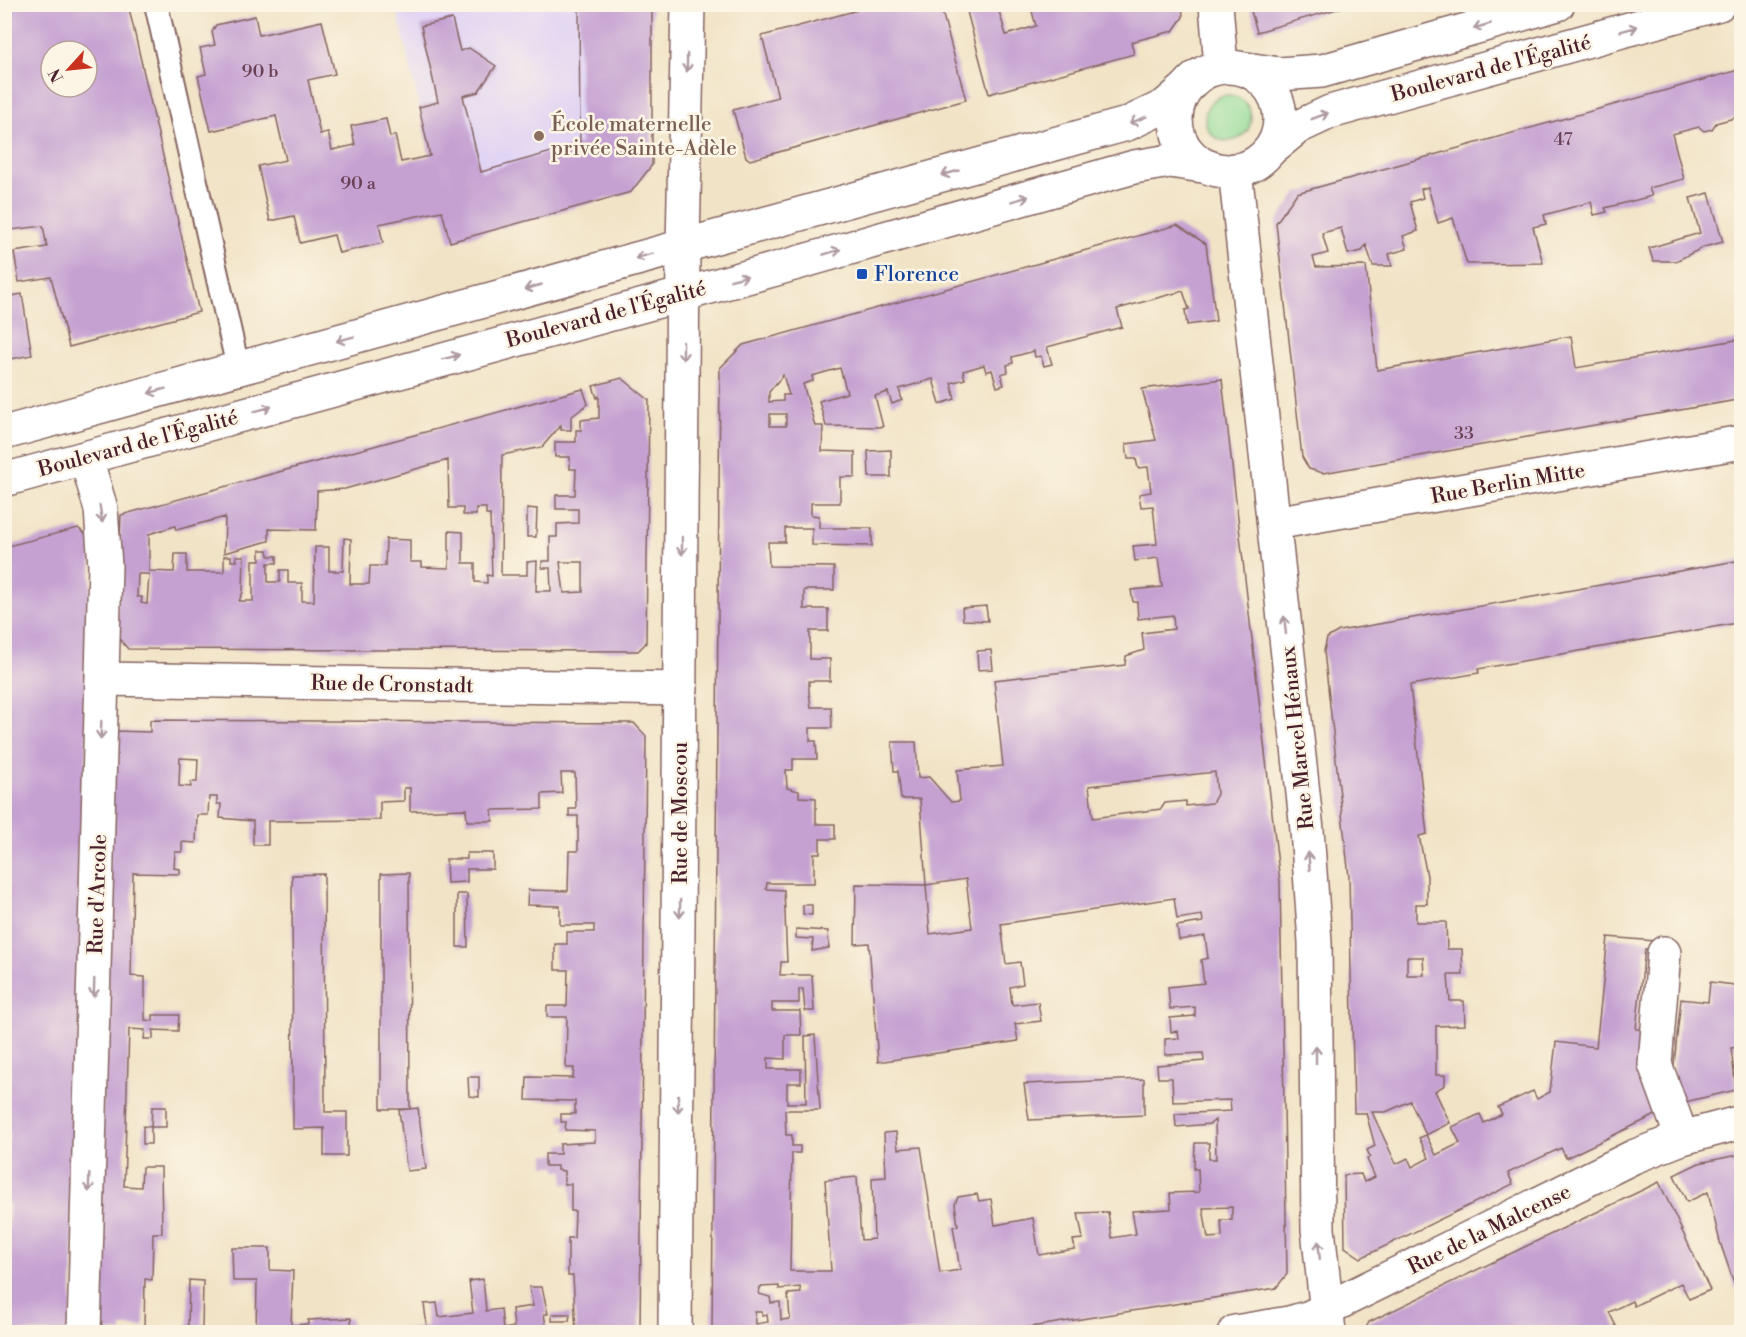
<svg xmlns="http://www.w3.org/2000/svg" width="1746" height="1337" font-family="'Libre Bodoni',serif">
<style>
.built{fill:#e1d4f4}
.green{fill:#90da95;stroke:#6d7c60;stroke-width:1.5}
.building{fill:#c5a1d2;fill-rule:evenodd}
.lines{fill:none;stroke-linecap:round;stroke-linejoin:round}
.lane-casing{stroke:#846461;stroke-width:26}
.street-casing{stroke:#846461;stroke-width:36}
.secondary-casing{stroke:#846461;stroke-width:36}
.lane{stroke:#fff;stroke-width:22}
.street{stroke:#fff;stroke-width:33}
.secondary{stroke:#fff;stroke-width:33}
.oneway{stroke:#ae9aa0}
.education-dot{fill:#8d6e63;stroke:#fcf5e5;stroke-width:2}
.transit-dot{fill:#1a4fb4;stroke:#fcf5e5;stroke-width:2}
.labels{text-anchor:middle;stroke-width:5;stroke-linejoin:round;paint-order:stroke}
.number-label{font-size:18px;fill:#694055}
.street-label{font-size:21px;fill:#4a1f2b;stroke:#fcf5e5}
.education-label{font-size:21px;fill:#785e54;stroke:#fcf5e5;text-anchor:start}
.transit-label{font-size:21px;fill:#164399;stroke:#fcf5e5;text-anchor:start}
</style>
<rect width="100%" height="100%" fill="#fcf5e5"/>
<filter id="ink" filterUnits="userSpaceOnUse"><feTurbulence type="fractalNoise" baseFrequency=".0167" numOctaves="2"/><feDisplacementMap in="SourceGraphic" scale="12" xChannelSelector="R" yChannelSelector="G"/><feConvolveMatrix kernelMatrix="1 2 1 2 8 2 1 2 1" color-interpolation-filters="sRGB"/></filter>
<filter id="wash" filterUnits="userSpaceOnUse"><feTurbulence type="fractalNoise" baseFrequency=".008" numOctaves="4" result="noise"/><feDisplacementMap in="SourceGraphic" scale="24" xChannelSelector="R" yChannelSelector="G"/><feGaussianBlur stdDeviation="1.35" result="paint"/><feColorMatrix in="noise" values="0 0 0 0 0 0 0 0 0 0 0 0 0 0 0 0 0 1.4 0 .05"/><feComposite in="paint" operator="in"/></filter>
<g filter="url(#wash)">
<rect width="100%" height="100%" fill="#f1e3c6"/>
<path class="built" d="M396,5H652V165L631,192L450,242Z"/>
<circle class="green" cx="1228" cy="118" r="23"/>
<g id="blocks">
<g class="building">
<path d="M4,4H128L199,312L69,347L51,277L19,282L14,252L47,247L43,226L11,230L4,191ZM51,51H87V87H51Z"/>
<path d="M579,4H652V165L631,192L450,242L442,211L379,224L383,243L339,253L334,235L300,243L294,216L270,221L258,166L286,160L276,116L211,131L198,76L206,74L200,48L215,45L212,32L216,25L255,16L259,35L322,21L335,74L308,80L320,134L328,132L332,150L355,145L351,126L386,119L390,137L395,135L401,162L430,156L419,107L438,102L421,26L452,19L460,51L469,48L496,66L478,92L463,96L481,172L580,144Z"/>
<path d="M880,4H940L966,100L750,160L746,157L733,110L778,97L762,36Z"/>
<path d="M965,4H997L1006,35L1036,26L1030,4H1182L1183,17L1173,31L1131,42L1134,54L989,94Z"/>
<path d="M1249,4H1351V5L1257,32Z"/>
<path d="M1742,69V116L1716,123L1712,129L1704,131L1699,127L1672,134L1684,179L1649,188L1652,196L1605,208L1607,212L1594,215L1591,202L1544,215L1546,224L1533,227L1543,263L1467,264L1453,218L1438,223L1428,187L1421,189L1423,198L1410,202L1418,231L1403,236L1407,249L1389,254L1392,266H1373L1366,245L1362,251L1348,254L1341,228L1322,233L1328,253L1313,257L1316,267L1366,266L1377,370L1571,336L1576,368L1742,339V399L1323,473L1309,469L1302,457L1276,223L1297,193Z"/>
<path d="M1709,193L1723,242L1704,247L1676,261H1653L1649,248L1700,233L1690,198Z"/>
<path d="M1177,225L1206,244L1216,321L1187,325L1185,310L1189,309L1183,291L1117,309L1122,327L1047,347L1052,364L1044,366L1041,356L1035,357L1034,351L1012,357L1013,363L1007,365L1008,372L1001,374L1004,385L997,387L992,370L986,372L984,365L963,371L965,379L951,383L955,399L940,404L933,379L899,389L902,400L892,404L888,392L875,396L883,427L826,426L819,401L847,393L840,368L812,376L813,381L803,384L815,426H823L822,451L855,452V477H840V503H811V515L819,516V528H872V546L812,545V528H785V542H768L769,566L834,567V590H804V609H828V631H810V659H830V681H809V692L811,707H831L832,728H810V741H816L817,759H793V770H786L787,788L799,791V797L816,798V824H835V839H820V853H814V883H767L766,889L784,890L787,962H781L780,975H812L814,1011H805L803,989H799V1003H772V1011H800L801,1035H785V1059L768,1058V1069H801V1083H787V1103H806L805,1036L815,1035L820,1110H785L786,1135H792V1146H800V1153H792L790,1271H831L825,1180L857,1177L861,1240L874,1239L872,1178L886,1177L884,1133L896,1132L898,1149L921,1147L940,1273L960,1270L953,1226H958L955,1204L958,1197L977,1194L979,1201L991,1199L995,1225L1033,1218L1039,1255L1075,1249L1073,1240L1083,1239L1078,1213L1108,1212L1112,1238L1136,1234L1132,1211L1171,1209L1170,1193L1199,1192L1198,1169H1194L1195,1143H1209V1159H1216L1215,1120L1210,1124L1176,1127L1175,1114L1231,1111L1230,1100L1173,1102L1172,1078H1158L1157,1065L1204,1061L1203,1053L1165,1055V1039L1179,1038L1178,1031L1171,1032L1170,1018L1195,1016V1007L1170,1009L1168,987L1204,983L1201,960L1208,958L1205,936L1179,940L1177,926L1203,922L1202,915L1177,919L1174,898L1001,924L1006,964L1020,962L1023,984L1010,987L1012,1005L1038,1002L1041,1021L1015,1024L1018,1041L878,1062L869,943L855,944L856,884L926,885L930,934L972,928L966,879L926,885L920,799H901L898,771H894L892,742H916L918,778L929,777L951,802L960,801L957,770L1003,766L994,680L1125,665L1126,656L1144,650L1142,633L1174,629L1173,615L1138,619L1137,602H1133L1131,590L1162,587L1158,558L1135,561L1133,546L1157,544L1153,506L1141,507L1139,494L1151,492L1148,467L1138,468L1136,459H1128L1126,444L1156,440L1142,389L1222,379L1280,882L1287,1274L1276,1288L999,1332H712L720,368L743,345ZM783,375L789,395H783V401L769,402V392ZM770,414H786V426H770ZM1215,772L1217,794L1212,803L1186,806V801L1165,803L1161,809L1093,818L1089,786ZM1232,1207V1220H1221L1222,1237L1208,1238L1203,1208ZM779,1286V1289L800,1287L801,1293L788,1294L790,1319L781,1320L780,1302L771,1303L770,1297L759,1294L760,1287ZM755,1312H762V1316L767,1315L768,1322L756,1324Z"/>
<path d="M22,294L32,355L11,359L9,351L4,352V297Z"/>
<path d="M622,378L649,400L646,643L638,651L128,649L116,635L121,515L583,389L588,404L571,417V430H561V425L542,447L502,455L501,575H527V562L537,561L536,591H551L550,568H542V561H550V537H557V524L578,523V509H556V495H575L576,469H570V457H555V442H576V430H581V420L599,418V396L597,398L593,386ZM448,460L449,508H463V515H476V508H486V515H490L492,576L487,575V583L475,582V563H463V532L449,531V568L422,567V562H410V540L386,539L385,566H370L369,584H350L351,539L344,538L343,571H329V547H315L314,601H302V583H288V570H280V582H268V563H277V556H269L268,550H260V560H253V601H239L243,592L244,556H236L237,561H231V556H224V572H187V554H175L174,572L149,571V534L175,526L176,530L225,517L224,553L269,541V529L316,530L317,491L345,489ZM560,562H583V592L564,593ZM138,574H149L147,604L141,603L142,597H137Z"/>
<path d="M891,450V477H869L868,451Z"/>
<path d="M527,508L537,509L536,537H527Z"/>
<path d="M78,528L92,540L71,1332H4V1230H8L9,1203H5L4,1167L10,1132H4V807H8V793H5L4,547Z"/>
<path d="M1742,560V622L1478,669L1479,673L1410,685L1427,834L1419,836L1427,876V904H1416V922H1446L1447,949H1462L1463,975H1448L1450,1001H1464L1465,1025L1436,1026V1075H1445V1085L1435,1091L1450,1123L1426,1135L1410,1101L1386,1112H1372L1396,1164L1408,1158L1412,1167L1429,1158L1419,1138L1426,1135L1436,1155L1460,1143L1452,1127L1480,1114L1484,1123L1502,1114L1498,1107L1533,1091L1537,1099L1550,1092L1556,1042L1596,1047L1608,937L1655,941L1654,949H1645L1636,1029L1648,1030L1666,1110L1566,1158L1561,1148L1508,1173L1513,1184L1361,1258L1345,1247L1344,1175L1361,1174L1364,1182L1375,1177L1367,1159L1370,1157L1367,1150L1375,1146L1366,1113H1354L1349,877L1324,651L1327,638L1339,631ZM1407,957H1423L1424,975H1407Z"/>
<path d="M986,606L988,621L963,620L962,608Z"/>
<path d="M991,650L993,669L978,670L977,651Z"/>
<path d="M150,720L634,723L646,736L640,1332H576L573,1276H568V1238H574L575,1211H571V1184H564V1171L557,1170V1166H545V1154H560V1144L595,1142V1131L565,1130L566,1122H561V1114H575V1101L526,1100L527,1077L573,1078L574,1068H566L567,1017H547V1006H567L568,970H555V944H567V932H594V925H560V906L527,905L528,890L568,891L569,851H578V816H569V809H576L575,773H561L562,793L542,794V809L492,810L493,821H467L466,809L410,811V788H404V801L380,802V820L268,821V845H253V821L220,818L221,804H217V797H209L208,815H197L196,843L182,842V852H175L174,868L180,869V874L133,873L131,976L145,977V1020L153,1021V1015H179L178,1031L153,1030V1039H144L145,1030L129,1029L124,1186L141,1187L142,1167H161L162,1233H153L152,1280L145,1279L144,1327H122V1332H96L113,731L150,732ZM180,758L198,759L197,782H190L191,787L179,786Z"/>
<path d="M467,853H493V869H467V882L447,883L446,859H467Z"/>
<path d="M409,873L410,1109L418,1108L426,1169L407,1171L399,1110L410,1109H381V874Z"/>
<path d="M324,874L325,1112H347V1156H324V1128L293,1129L292,875Z"/>
<path d="M457,894H467L468,947H457Z"/>
<path d="M803,905H812V915L803,914Z"/>
<path d="M796,929L828,931L829,948L812,951L813,939L796,938Z"/>
<path d="M1710,982L1742,986V1047L1731,1048L1736,1090L1676,1104L1672,1083L1681,999L1708,1002Z"/>
<path d="M468,1077H479V1097L469,1096Z"/>
<path d="M1144,1079V1115L1029,1120L1024,1084Z"/>
<path d="M152,1107H166V1127H151V1144H143V1126L151,1127Z"/>
<path d="M1742,1154V1287L1736,1289L1720,1242L1708,1192L1687,1202L1674,1175L1699,1163Z"/>
<path d="M1659,1182L1710,1290L1689,1299L1681,1283L1634,1306L1632,1301L1609,1312L1619,1332H1364L1369,1322Z"/>
<path d="M232,1248H270V1270L293,1271L291,1325L308,1324V1320L351,1318L352,1332H256L257,1281H233Z"/>
<path d="M483,1279L486,1311L501,1309L503,1329L514,1327L512,1309L533,1306L529,1287H542L548,1314H544L547,1332H396L427,1326L424,1304L437,1303L439,1317L473,1313L469,1281Z"/>
<path d="M189,1280L203,1281L202,1328H188Z"/>
<path d="M552,1314H570L569,1321H552Z"/>
</g>
</g>
</g>
<g filter="url(#ink)">
<use href="#blocks" fill-opacity="0" stroke="#846461" stroke-width="1.5"/>
<g class="lines">
<g class="lane-casing">
<path id="lane" d="M156,4L238,368"/>
</g>
<g class="street-casing">
<g id="street">
<path d="M1216,4L1221,67"/>
<path d="M1235,170L1307,830L1315,942L1318,1229L1329,1332"/>
<path d="M1274,523L1742,442"/>
<path d="M103,679L681,689"/>
<path d="M1664,953L1655,1064L1682,1138"/>
<path d="M84,1332L105,566L101,509L86,458"/>
<path d="M675,1332L683,246L688,4"/>
</g>
</g>
<g class="secondary-casing">
<g id="secondary">
<circle cx="1228" cy="119" r="52"/>
<path d="M1246,69L1279,74L1322,71L1558,4"/>
<path d="M1272,148L1298,127L1330,112L1719,4"/>
<path d="M4,433L1127,124L1165,106L1186,88"/>
<path d="M4,480L776,269L1134,167L1170,161L1209,167"/>
<path d="M1235,1332L1289,1323L1310,1317L1633,1157L1682,1138L1742,1122"/>
</g>
</g>
<use href="#lane" class="lane"/>
<use href="#street" class="street"/>
<use href="#secondary" class="secondary"/>
</g>
<defs><path id="oneway-shaft" d="M-6 0H5M1.5-3L5.5 0L1.5 3" fill="none" stroke-width="1.6" stroke-linecap="round" stroke-linejoin="round" transform="scale(1.5)"/></defs>
<g class="oneway">
<use href="#oneway-shaft" transform="translate(1482 26) rotate(164)"/>
<use href="#oneway-shaft" transform="translate(1629 29) rotate(-15)"/>
<use href="#oneway-shaft" transform="translate(687 63) rotate(91)"/>
<use href="#oneway-shaft" transform="translate(1320 116) rotate(-21)"/>
<use href="#oneway-shaft" transform="translate(1138 120) rotate(158)"/>
<use href="#oneway-shaft" transform="translate(950 173) rotate(164)"/>
<use href="#oneway-shaft" transform="translate(1020 199) rotate(-16)"/>
<use href="#oneway-shaft" transform="translate(832 252) rotate(-17)"/>
<use href="#oneway-shaft" transform="translate(644 256) rotate(165)"/>
<use href="#oneway-shaft" transform="translate(739 278) rotate(-14)"/>
<use href="#oneway-shaft" transform="translate(533 287) rotate(164)"/>
<use href="#oneway-shaft" transform="translate(345 339) rotate(165)"/>
<use href="#oneway-shaft" transform="translate(683 351) rotate(90)"/>
<use href="#oneway-shaft" transform="translate(451 357) rotate(-15)"/>
<use href="#oneway-shaft" transform="translate(157 391) rotate(165)"/>
<use href="#oneway-shaft" transform="translate(263 409) rotate(-15)"/>
<use href="#oneway-shaft" transform="translate(101 514) rotate(81)"/>
<use href="#oneway-shaft" transform="translate(682 546) rotate(90)"/>
<use href="#oneway-shaft" transform="translate(1285 625) rotate(-96)"/>
<use href="#oneway-shaft" transform="translate(101 730) rotate(92)"/>
<use href="#oneway-shaft" transform="translate(1309 861) rotate(-94)"/>
<use href="#oneway-shaft" transform="translate(680 909) rotate(91)"/>
<use href="#oneway-shaft" transform="translate(94 988) rotate(92)"/>
<use href="#oneway-shaft" transform="translate(1316 1055) rotate(-90)"/>
<use href="#oneway-shaft" transform="translate(678 1104) rotate(91)"/>
<use href="#oneway-shaft" transform="translate(89 1183) rotate(92)"/>
<use href="#oneway-shaft" transform="translate(1319 1250) rotate(-95)"/>
</g>
</g>
<circle class="education-dot" cx="539" cy="136" r="6"/>
<rect class="transit-dot" x="856" y="268" width="12" height="12" rx="3"/>
<g class="labels">
<g class="number-label">
<text x="260" y="77">90 b</text>
<text x="1563" y="145">47</text>
<text x="358" y="189">90 a</text>
<text x="1464" y="439">33</text>
</g>
<g class="street-label">
<text transform="translate(1491 68) rotate(-15)" y="7">Boulevard de l'Égalité</text>
<text transform="translate(606 314) rotate(-15)" y="7">Boulevard de l'Égalité</text>
<text transform="translate(138 443) rotate(-15)" y="7">Boulevard de l'Égalité</text>
<text transform="translate(1508 483) rotate(-10)" y="7">Rue Berlin Mitte</text>
<text transform="translate(392 684) rotate(1)" y="7">Rue de Cronstadt</text>
<text transform="translate(1297 738) rotate(-96)" y="7">Rue Marcel Hénaux</text>
<text transform="translate(680 813) rotate(-90)" y="7">Rue de Moscou</text>
<text transform="translate(97 894) rotate(-88)" y="7">Rue d'Arcole</text>
<text transform="translate(1489 1229) rotate(-26)" y="7">Rue de la Malcense</text>
</g>
<g class="education-label">
<text x="551" y="131">École maternelle<tspan x="551" dy="24">privée Sainte-Adèle</tspan></text>
</g>
<g class="transit-label">
<text x="874" y="281">Florence</text>
</g>
</g>
<rect width="1746" height="1337" fill="none" stroke="#fcf5e5" stroke-width="24"/>
<g transform="translate(69 69) rotate(243)"><circle r="28" fill="#fcf5e5" stroke="#b59f9b" stroke-width="1.5"/>
<path d="M0-4.5L10 22L0 15L-10 22Z" fill="#c8321e"/>
<text y="-9" font-size="16" font-weight="bold" text-anchor="middle" fill="#4a1f2b">N</text>
</g>
</svg>
